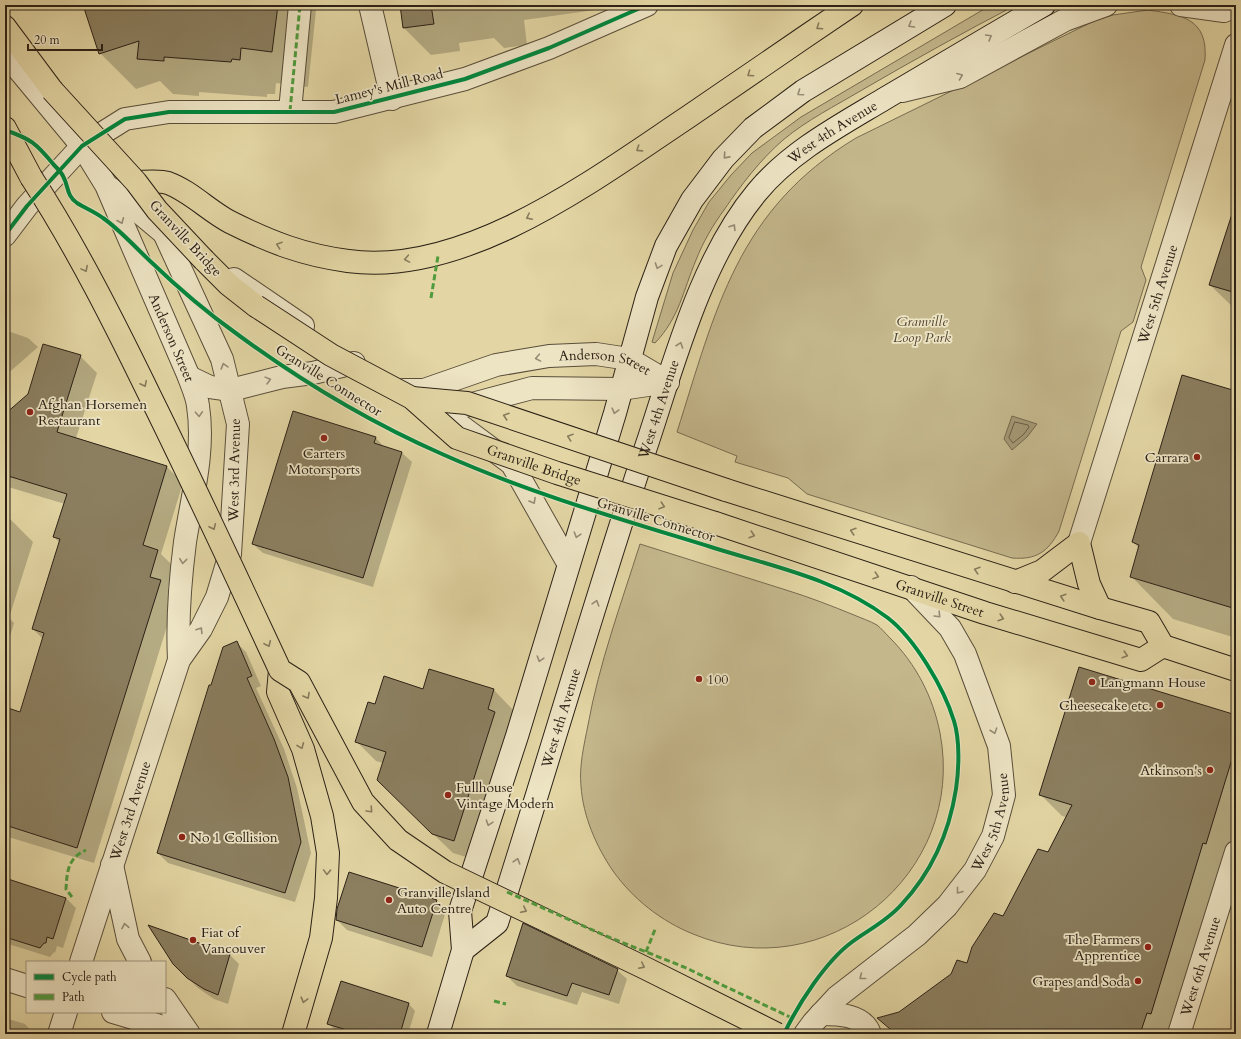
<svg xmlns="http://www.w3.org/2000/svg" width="1241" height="1039" font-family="Cardo,serif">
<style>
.green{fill:#c4b78c;stroke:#786c51}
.water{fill:#a49874;stroke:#74684e}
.shadow{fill:#0003}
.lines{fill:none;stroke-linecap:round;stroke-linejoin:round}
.shore{stroke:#685c45;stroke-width:1}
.building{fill:#8b7f60;stroke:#2b2116}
.minor-casing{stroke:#594e3a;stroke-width:24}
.tertiary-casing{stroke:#594e3a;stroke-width:24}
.secondary-casing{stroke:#2b2116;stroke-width:24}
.trunk-casing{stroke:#2b2116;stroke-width:24}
.minor{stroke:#ede4c4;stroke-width:22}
.tertiary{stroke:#ede4c4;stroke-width:22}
.secondary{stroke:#ede4c4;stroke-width:22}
.trunk{stroke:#e3d6a4;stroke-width:22}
.trunk-bridge-casing{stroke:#2b2116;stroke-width:24;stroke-linecap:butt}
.trunk-bridge{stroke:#e3d6a4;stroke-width:22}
.quiet{stroke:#4f9b3d;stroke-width:3;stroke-dasharray:6 3;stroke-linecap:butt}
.cycleway-casing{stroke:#ede4c4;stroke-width:6}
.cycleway{stroke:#00873e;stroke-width:4}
.oneway{stroke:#968c76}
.oneway2{stroke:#877c5d}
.poi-dot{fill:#8f2418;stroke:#ede4c4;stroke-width:1.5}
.labels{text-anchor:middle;stroke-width:3.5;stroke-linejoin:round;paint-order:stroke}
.street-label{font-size:14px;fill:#2b2116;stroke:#ede4c4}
.park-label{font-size:14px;font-style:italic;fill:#514634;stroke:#ede4c4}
.poi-label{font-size:14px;fill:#2b2116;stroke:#ede4c4;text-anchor:start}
</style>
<rect width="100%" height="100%" fill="#e3d6a4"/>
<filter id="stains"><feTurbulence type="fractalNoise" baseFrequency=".005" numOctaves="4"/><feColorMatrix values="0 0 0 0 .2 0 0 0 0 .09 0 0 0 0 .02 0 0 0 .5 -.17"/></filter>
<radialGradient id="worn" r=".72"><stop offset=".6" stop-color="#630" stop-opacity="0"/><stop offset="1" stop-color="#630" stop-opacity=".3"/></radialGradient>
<g class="green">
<path d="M991,5H1016C964,32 912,61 862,90C835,106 807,120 783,140C760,160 741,185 724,210C713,225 703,242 696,260C683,291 679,318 655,343L652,342L673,273L693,230L709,202L731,175L752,153L801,117Z"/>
<path d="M1148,10C1182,15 1208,18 1205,60L1141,267L1146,280L1133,322L1121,331L1059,531C1048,552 1036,560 1012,558L807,494L788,478L735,462L737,456L677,432C716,309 737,210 856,138L1094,21L1113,15Z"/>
<path d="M640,544C689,559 737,575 786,590C809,597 832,606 854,615C861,618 870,621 877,625C881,628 886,634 890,638C916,664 933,697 940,733C967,874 825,989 693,934C661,921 633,899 613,871C596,846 583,816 581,786C579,766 584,745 588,725C599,664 621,604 640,544Z"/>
</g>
<path class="water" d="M1012,416L1037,424L1027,437L1012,450L1004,439Z"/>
<g class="shadow">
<path d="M85,5H311L316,10L308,87L276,83L275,94H267V97L199,92V96L173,94L160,81L136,89L100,53Z"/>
<path d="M401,5H645L616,14L609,8L524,20L527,45L504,48L494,38L459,43L460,51L431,55L404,28Z"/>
<path d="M1236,204V310L1210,285Z"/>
<path d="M5,330L28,338L38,347L5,376Z"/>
<path d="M80,356L97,373L76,438L167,467L183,483L161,554L174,567L168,588L176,597L94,863L5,836V712L20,713L43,639L33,629L60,543L54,537L65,504L5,486V416Z"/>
<path d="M1236,392V638L1173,619L1132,577L1139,548L1133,542Z"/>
<path d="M376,438L385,448L402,453L412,462L373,587L263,553L253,544Z"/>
<path d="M5,517L10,519L33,542L9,618L14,623L5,653Z"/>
<path d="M236,642L246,652L261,686L256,688L284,749L297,788L311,853L295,902L168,863L158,853L212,686Z"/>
<path d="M423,690H494L513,710L508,726L514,732L473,859L453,853L397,799L383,763L376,761L357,742L375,705Z"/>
<path d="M1236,716V836L1169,1034H895L879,1019L900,1012L967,964L1003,917L1049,853L1066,817L1062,816L1041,795Z"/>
<path d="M5,879L66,898L76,908L63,948L57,946L55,953L54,952L50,957L5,943Z"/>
<path d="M436,901L446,911L432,957L347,930L337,920Z"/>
<path d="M229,954L239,964L228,1004L214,999L198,988L187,977Z"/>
<path d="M617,970L627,979L619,1004L582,992L577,1005L517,986L507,976Z"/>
<path d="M341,983L409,1004L415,1011L408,1034H348L335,1030L328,1023Z"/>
<path d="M5,1018L25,1024L34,1034H5Z"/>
<path d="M492,1030L504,1034H490Z"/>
</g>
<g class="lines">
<path class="shore" d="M1015,422L1028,425L1029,427L1024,434L1013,443L1009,438Z"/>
</g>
<g class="building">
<path d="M83,5H278L272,52L241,48L240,60L232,59L231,62L164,57V61L137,59L139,41L99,54Z"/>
<path d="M400,5H431L434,24L403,28Z"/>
<path d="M1232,214H1236V293L1209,285Z"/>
<path d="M43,344L81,355L57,432L167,466L143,545L158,550L150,577L161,580L77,848L5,825V707L20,712L44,633L32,629L60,539L53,537L67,494L5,475V414L28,394Z"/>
<path d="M1182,375L1236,391V609L1130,577L1139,545L1132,542Z"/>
<path d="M293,411L376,437L374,443L402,452L363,578L252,544Z"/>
<path d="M237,641L252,676L247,678L274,739L288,777L301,842L285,893L157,853L209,685H211L223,647Z"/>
<path d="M1079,667L1236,715V746L1206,844L1203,843L1151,1014L1147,1013L1140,1034H896L877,1018L899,1012L951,974L957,960L967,963L972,947L994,913L1003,916L1038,849L1048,852L1072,805L1039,795Z"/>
<path d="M429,669L494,689L488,709L495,712L454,841L432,834L377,780L386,752L355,742L368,702L375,704L384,676L423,689Z"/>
<path d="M349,872L437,900L422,947L336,920L337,909Z"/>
<path d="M5,878L66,898L53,939L47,937L46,943H44L40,948L5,937Z"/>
<path d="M523,923L618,969L609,995L572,983L567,996L506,976Z"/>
<path d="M148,925L230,954L218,995L204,989L187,978L173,964Z"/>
<path d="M341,981L409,1003L400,1034H360L327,1024Z"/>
</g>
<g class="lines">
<g class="minor-casing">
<g id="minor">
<path d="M370,5L392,99"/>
<path id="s1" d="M5,49L14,64L82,146L106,185L189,377C192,386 197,396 198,406C205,451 192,497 185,542C180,581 177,620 179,660"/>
<path d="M290,111L300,5"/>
<path d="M110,188L164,233L175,241"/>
<path d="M5,235L27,206L82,146L125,119L169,112H334L465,79L549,48L647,5"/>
<path d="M234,279L303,326"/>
<path d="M189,377L210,387L231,390L282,377L313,373L354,363"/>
<path id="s2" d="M403,390H424L496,365L549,356L596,354L629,359L668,382"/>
<path d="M432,407L465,429L512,464L568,563"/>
<path d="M461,407L532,388L621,389L668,382"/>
<path d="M112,865L128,939L140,962"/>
<path id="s3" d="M81,962L179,660L201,629L217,597L230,554L238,424L222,359L164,233"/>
<path d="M5,979L27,986"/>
<path d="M165,999L189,1034"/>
<path d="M113,1012L187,1034"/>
<path d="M821,1014C838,1014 863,1014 870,1034"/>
<path d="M59,1034L66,1012"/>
<path id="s4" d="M805,1034L813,1023L837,997L917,935L947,906L975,870L993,836L1004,795L999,746L965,654L950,628L911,587"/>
<path id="s5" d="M1179,1034L1236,852"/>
</g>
</g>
<g class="tertiary-casing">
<g id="tertiary">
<path d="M1181,5L1224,11L1236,6"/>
<path d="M902,91L960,77L1065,20L1106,5"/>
<path id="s6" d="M1079,543L1236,45"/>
</g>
</g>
<g class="secondary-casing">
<g id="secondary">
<path id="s7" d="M463,950L497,923C548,763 594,603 647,444C674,363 701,259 757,192C790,152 839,126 884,99C937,68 990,36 1044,5"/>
<path d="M438,1034L463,950L460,911L517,736L615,413L647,297L666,246L692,200L723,159L753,128L803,91L945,5"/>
</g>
</g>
<g class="trunk-casing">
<g id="trunk">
<path d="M5,27L52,90"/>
<path d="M5,128L31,177"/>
<path d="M136,182C145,182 159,180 168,183C190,191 209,211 230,222C270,242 303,255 348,261C466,277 595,179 688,117C742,80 797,42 852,5"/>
<path d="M204,260L228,284L256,306"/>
<path d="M726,490L1100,608L1149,622L1163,646L1236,670"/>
<path id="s8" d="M715,523L985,613L1141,660L1163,646"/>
<path d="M1015,582L1042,571L1079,543L1089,584L1100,608"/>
<path d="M280,670L278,692L303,749L322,816L328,853L326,898L321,938L293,1034"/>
</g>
</g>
<use href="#minor" class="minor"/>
<use href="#tertiary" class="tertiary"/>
<use href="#secondary" class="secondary"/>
<use href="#trunk" class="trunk"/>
<g class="trunk-bridge-casing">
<g id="trunk-bridge">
<path d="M52,90L136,182L157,210L204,260"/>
<path d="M31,177C77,248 115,324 152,400C196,489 238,580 280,670L299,682L363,802L398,840L445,872L643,967L777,1034"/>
<path id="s9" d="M256,306L331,355L412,398L457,438L557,473L715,523"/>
<path d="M412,398L467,403L726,490"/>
</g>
</g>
<use href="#trunk-bridge" class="trunk-bridge"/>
<g class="quiet">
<path d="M290,111L300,5"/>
<path d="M431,298L438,256"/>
<path d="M507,892L606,936L684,967L792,1018"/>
<path d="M72,897L66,889C67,871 68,858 86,850"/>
<path d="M646,952L656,927"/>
<path d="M494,1001L506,1004"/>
</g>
<g class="cycleway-casing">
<g id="cycleway">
<path d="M5,130C31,139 36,143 54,165C57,168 61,172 63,176C69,187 66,195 77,203C85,208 95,212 103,218C120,230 134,246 149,260C176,286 206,312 237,334C301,381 369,422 442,454C529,493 620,519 711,547C771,566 837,579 888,618C915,639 944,688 954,721C960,740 959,769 956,789C949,834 932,872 901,905C887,921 868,930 852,942C826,961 798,1004 784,1034"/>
<path d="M5,235L27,206L82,146L125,119L169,112H334L465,79L549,48L647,5"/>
</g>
</g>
<use href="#cycleway" class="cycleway"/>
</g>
<defs><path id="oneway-chevron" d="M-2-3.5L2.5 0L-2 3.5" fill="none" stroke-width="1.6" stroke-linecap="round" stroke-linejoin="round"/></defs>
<g class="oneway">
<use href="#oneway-chevron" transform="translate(911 25) rotate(150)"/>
<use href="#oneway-chevron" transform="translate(989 37) rotate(-30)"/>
<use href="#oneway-chevron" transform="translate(960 76) rotate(-21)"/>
<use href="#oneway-chevron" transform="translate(800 93) rotate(145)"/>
<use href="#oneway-chevron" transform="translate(726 156) rotate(132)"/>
<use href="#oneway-chevron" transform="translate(121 221) rotate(67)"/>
<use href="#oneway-chevron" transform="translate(733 227) rotate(-58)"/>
<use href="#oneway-chevron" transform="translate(658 266) rotate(110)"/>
<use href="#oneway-chevron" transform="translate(680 345) rotate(-71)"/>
<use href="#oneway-chevron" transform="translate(538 358) rotate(170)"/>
<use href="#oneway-chevron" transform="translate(224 366) rotate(-106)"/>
<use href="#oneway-chevron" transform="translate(268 380) rotate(-15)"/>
<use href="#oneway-chevron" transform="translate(615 411) rotate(105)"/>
<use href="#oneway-chevron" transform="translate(199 414) rotate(87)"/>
<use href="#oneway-chevron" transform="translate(533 501) rotate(60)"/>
<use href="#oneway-chevron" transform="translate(577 535) rotate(107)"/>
<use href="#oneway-chevron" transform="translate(183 561) rotate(96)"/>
<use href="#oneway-chevron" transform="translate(596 603) rotate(-73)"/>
<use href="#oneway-chevron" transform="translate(938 615) rotate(46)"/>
<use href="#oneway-chevron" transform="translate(200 630) rotate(-58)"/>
<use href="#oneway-chevron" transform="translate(540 659) rotate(107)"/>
<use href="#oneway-chevron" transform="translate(994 731) rotate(71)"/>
<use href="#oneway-chevron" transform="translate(489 823) rotate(108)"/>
<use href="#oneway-chevron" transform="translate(517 861) rotate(-73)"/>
<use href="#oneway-chevron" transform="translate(959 891) rotate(128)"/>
<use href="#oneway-chevron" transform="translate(125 926) rotate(-101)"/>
<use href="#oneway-chevron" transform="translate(862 977) rotate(142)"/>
</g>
<g class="oneway2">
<use href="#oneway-chevron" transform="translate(819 27) rotate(146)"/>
<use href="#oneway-chevron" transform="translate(750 74) rotate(146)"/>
<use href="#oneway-chevron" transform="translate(639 149) rotate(147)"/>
<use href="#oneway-chevron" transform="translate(529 217) rotate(153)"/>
<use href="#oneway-chevron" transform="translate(279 245) rotate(-161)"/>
<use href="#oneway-chevron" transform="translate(407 259) rotate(170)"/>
<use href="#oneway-chevron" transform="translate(85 269) rotate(62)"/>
<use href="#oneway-chevron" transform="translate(144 384) rotate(64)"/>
<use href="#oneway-chevron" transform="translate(506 416) rotate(-162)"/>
<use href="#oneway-chevron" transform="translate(570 437) rotate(-161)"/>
<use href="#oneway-chevron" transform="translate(662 506) rotate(18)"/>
<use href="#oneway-chevron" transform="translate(213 527) rotate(65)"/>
<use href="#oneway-chevron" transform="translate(853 531) rotate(-162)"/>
<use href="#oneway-chevron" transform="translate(752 535) rotate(18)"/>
<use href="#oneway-chevron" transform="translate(977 570) rotate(-162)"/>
<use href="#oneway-chevron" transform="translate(876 576) rotate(18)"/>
<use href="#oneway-chevron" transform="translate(1063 597) rotate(-163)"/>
<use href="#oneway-chevron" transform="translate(1001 618) rotate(17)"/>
<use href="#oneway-chevron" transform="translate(268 644) rotate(65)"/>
<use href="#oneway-chevron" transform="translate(1125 655) rotate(17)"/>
<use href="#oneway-chevron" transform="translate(307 696) rotate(61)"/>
<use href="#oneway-chevron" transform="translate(301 746) rotate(68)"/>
<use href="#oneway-chevron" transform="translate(370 810) rotate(47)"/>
<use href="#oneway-chevron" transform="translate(327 872) rotate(92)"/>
<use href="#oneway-chevron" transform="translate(524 910) rotate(26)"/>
<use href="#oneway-chevron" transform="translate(642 966) rotate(26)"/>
<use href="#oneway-chevron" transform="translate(304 1000) rotate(105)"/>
</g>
<g class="poi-dot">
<circle cx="30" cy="412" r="4"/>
<circle cx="324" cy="438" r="4"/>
<circle cx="1197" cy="457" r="4"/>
<circle cx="699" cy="679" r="4"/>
<circle cx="1092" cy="682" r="4"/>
<circle cx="1160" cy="705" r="4"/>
<circle cx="1210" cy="770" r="4"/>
<circle cx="448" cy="795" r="4"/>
<circle cx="182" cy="837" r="4"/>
<circle cx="389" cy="900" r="4"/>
<circle cx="193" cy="940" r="4"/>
<circle cx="1148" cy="947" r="4"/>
<circle cx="1138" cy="981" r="4"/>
</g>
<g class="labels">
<g class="street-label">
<text transform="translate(389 86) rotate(-14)" y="5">Lamey's Mill Road</text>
<text dy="5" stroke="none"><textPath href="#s7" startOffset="919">West 4th Avenue</textPath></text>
<text transform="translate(186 238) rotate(47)" y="5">Granville Bridge</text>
<text dy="5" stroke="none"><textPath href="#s6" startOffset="261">West 5th Avenue</textPath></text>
<text dy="5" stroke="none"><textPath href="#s1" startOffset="336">Anderson Street</textPath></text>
<text dy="5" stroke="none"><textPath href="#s2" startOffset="208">Anderson Street</textPath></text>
<text transform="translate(329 380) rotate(32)" y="5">Granville Connector</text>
<text dy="5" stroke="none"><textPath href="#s7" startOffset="582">West 4th Avenue</textPath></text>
<text dy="5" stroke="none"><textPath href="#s9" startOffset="323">Granville Bridge</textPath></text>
<text transform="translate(234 470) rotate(-89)" y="5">West 3rd Avenue</text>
<text transform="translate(656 519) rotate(17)" y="5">Granville Connector</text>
<text dy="5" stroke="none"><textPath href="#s8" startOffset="237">Granville Street</textPath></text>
<text dy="5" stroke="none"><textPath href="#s7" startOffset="258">West 4th Avenue</textPath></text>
<text dy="5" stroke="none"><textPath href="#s3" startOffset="159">West 3rd Avenue</textPath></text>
<text dy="5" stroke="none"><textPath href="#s4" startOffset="289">West 5th Avenue</textPath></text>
<text dy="5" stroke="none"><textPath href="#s5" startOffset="71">West 6th Avenue</textPath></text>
</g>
<g class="park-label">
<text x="922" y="326">Granville<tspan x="922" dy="16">Loop Park</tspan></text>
</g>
<g class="poi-label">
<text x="38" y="409">Afghan Horsemen<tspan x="38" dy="16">Restaurant</tspan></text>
<text x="324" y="458" text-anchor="middle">Carters<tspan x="324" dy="16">Motorsports</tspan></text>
<text x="1189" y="462" text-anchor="end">Carrara</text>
<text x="707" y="684">100</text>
<text x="1100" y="687">Langmann House</text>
<text x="1152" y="710" text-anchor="end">Cheesecake etc.</text>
<text x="1202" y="775" text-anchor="end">Atkinson's</text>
<text x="456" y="792">Fullhouse<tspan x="456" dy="16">Vintage Modern</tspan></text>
<text x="190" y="842">No 1 Collision</text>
<text x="397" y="897">Granville Island<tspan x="397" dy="16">Auto Centre</tspan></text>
<text x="201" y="937">Fiat of<tspan x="201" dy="16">Vancouver</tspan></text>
<text x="1140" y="944" text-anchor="end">The Farmers<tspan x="1140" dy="16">Apprentice</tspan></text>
<text x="1130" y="986" text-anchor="end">Grapes and Soda</text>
</g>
</g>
<rect width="1241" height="1039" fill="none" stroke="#e3d6a4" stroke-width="20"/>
<rect x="6" y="6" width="1229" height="1027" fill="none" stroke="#2b2116" stroke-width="2"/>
<rect x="10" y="10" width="1221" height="1019" fill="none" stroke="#2b2116"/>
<rect x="26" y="961" width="140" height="52" fill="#ede4c4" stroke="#9f967e"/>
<rect x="34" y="974" width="20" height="6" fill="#00873e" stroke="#9f967e"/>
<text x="62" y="981" font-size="12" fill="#2b2116">Cycle path</text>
<rect x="34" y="994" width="20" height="6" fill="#4f9b3d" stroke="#9f967e"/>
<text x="62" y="1001" font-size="12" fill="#2b2116">Path</text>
<path d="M28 44v6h74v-6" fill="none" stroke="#2b2116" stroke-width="2"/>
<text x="34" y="44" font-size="12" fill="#2b2116" stroke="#ede4c4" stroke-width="3" paint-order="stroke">20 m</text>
<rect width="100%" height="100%" filter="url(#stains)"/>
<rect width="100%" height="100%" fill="url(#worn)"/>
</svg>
